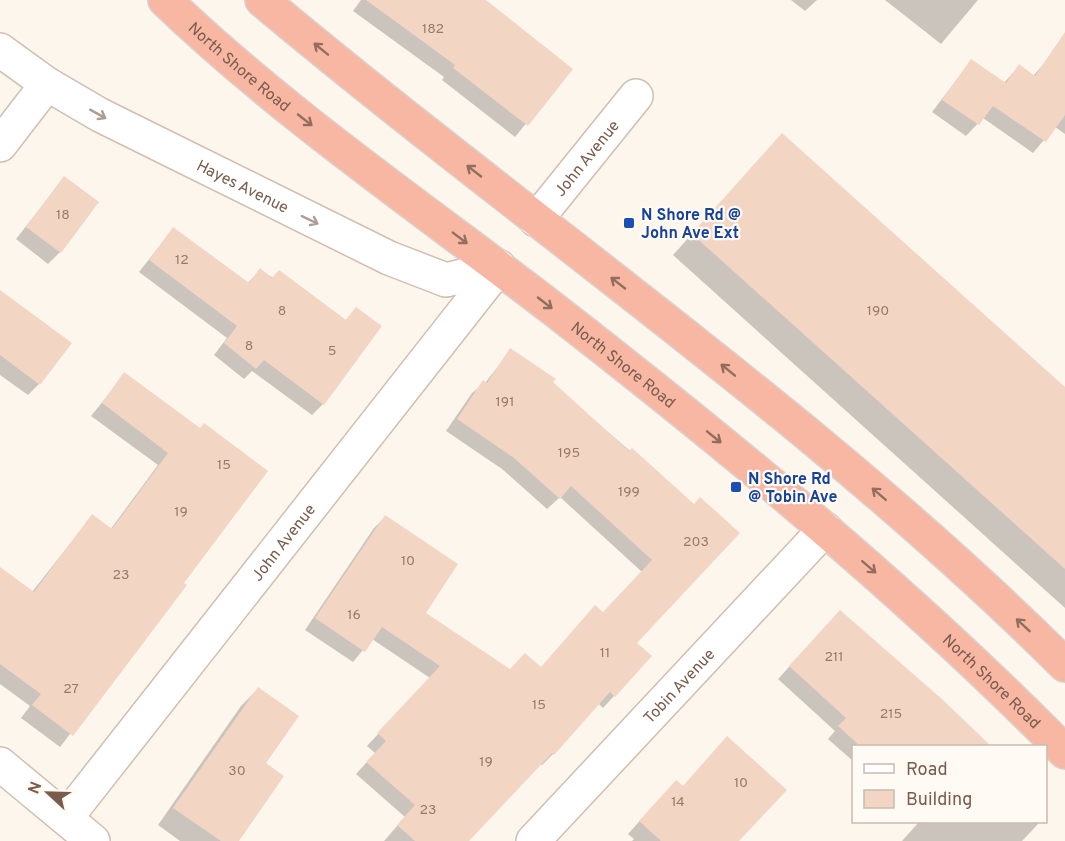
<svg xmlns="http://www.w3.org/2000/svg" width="1065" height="841" font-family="Overpass,sans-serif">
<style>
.shadow{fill:#0003}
.building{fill:#f3d5c3}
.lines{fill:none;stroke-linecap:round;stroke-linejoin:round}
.minor-casing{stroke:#d1beb0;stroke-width:36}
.highway-casing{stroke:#dad1cd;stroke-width:36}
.minor{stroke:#fff;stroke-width:33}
.highway{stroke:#f7b7a3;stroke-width:33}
.oneway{stroke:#936e5e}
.oneway2{stroke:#af9d94}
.transit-dot{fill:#1a4fb4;stroke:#fffaf3;stroke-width:2}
.labels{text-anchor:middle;stroke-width:4.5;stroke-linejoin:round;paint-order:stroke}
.number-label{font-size:14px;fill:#987a6a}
.street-label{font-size:16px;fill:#7a5c4d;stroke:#fffaf3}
.transit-label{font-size:16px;font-weight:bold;fill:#164399;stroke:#fffaf3;text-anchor:start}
</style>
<rect width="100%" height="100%" fill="#fdf6ec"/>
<g class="shadow">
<path d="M361,0H484L571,69L515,137L442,80L444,77L353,11Z"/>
<path d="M791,0H817L805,11Z"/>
<path d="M885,0H978L941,44Z"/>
<path d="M1049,58L1065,69V134L1055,127L1033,153L983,118L966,136L932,112L971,61L1003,84L1019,66L1033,76Z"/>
<path d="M762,156L1065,390V608L673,255Z"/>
<path d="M64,178L60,252L48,264L16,239Z"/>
<path d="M173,229L247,284L260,270L345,321L356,309L323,404L312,415L252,371L244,379L214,355L227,338L139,272Z"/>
<path d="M0,291L39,384L28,395L0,375Z"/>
<path d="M511,350L694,505L635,643L650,656L614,696L603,708L598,703L553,754L542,765L540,764L467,841H384L405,817L356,774L375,753L367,746L430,678L372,639L353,662L305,630L374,528L385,517L424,613L510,670L540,669L603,614L642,572L560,497L547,509L502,469L446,431L472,393L485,383Z"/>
<path d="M125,374L200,429L182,583L185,585L60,747L21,718L30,706L0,684V569L32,592L92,516L110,530L158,465L91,416Z"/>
<path d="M829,623L989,746H854V762L828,739L835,731L778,679Z"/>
<path d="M258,689L264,764L237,841H180L158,825L241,706Z"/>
<path d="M682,788L739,841H632L634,839L628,834L664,794Z"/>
<path d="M919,822H1040L1022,841H902Z"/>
</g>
<g class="building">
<path d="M366,0H486L573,69L528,126L453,68L455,65Z"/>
<path d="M1065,32V115L1046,142L993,106L979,125L942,100L971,59L1006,83L1019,64L1035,76Z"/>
<path d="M782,133L1065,387V569L692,234Z"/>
<path d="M64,176L99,202L61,253L26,227Z"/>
<path d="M173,227L249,283L260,268L272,278L279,270L346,320L356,307L382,326L324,405L264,360L256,369L224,343L237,326L149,260Z"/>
<path d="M0,290L72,343L40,385L0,355Z"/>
<path d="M510,348L556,379L553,382L629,451L632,448L694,504L700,497L740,533L637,643L652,656L615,697L610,692L554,755L552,753L469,841H415L397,825L415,805L366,762L386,741L377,733L440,666L382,627L365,652L315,618L385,515L458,564L426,613L510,669L525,653L541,667L595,605L603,612L652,560L571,486L560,499L514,458L457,419L483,380L487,383Z"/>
<path d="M124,372L200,428L204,423L268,471L184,583L187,585L73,736L32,705L41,694L0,664V567L34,592L92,514L112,529L168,453L102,403Z"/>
<path d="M840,610L943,700L992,747H861L838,726L846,718L789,666Z"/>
<path d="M258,687L299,716L266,763L284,776L239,841H221L173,808Z"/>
<path d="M727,736L787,790L739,841H661L639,821L676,780L683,786Z"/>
</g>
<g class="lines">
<g class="minor-casing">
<g id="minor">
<path id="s1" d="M0,50L47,84L100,115L389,258L446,280L499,267"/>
<path d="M0,145L47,84"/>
<path id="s2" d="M536,220L636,96"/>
<path d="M0,764L93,841"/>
<path id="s3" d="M66,818L499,267"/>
<path id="s4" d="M533,841L825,529"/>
</g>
</g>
<g class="highway-casing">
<g id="highway">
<path id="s5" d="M165,0C284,114 422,208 552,308C731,447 906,591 1065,752"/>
<path d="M262,0C528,223 818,419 1065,665"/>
</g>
</g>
<use href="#minor" class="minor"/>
<use href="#highway" class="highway"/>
</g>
<defs><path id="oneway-shaft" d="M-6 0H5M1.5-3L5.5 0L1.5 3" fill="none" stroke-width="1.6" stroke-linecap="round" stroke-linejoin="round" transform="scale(1.5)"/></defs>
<g class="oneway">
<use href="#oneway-shaft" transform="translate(321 49) rotate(-141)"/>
<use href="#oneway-shaft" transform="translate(305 120) rotate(38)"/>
<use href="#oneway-shaft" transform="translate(474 171) rotate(-142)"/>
<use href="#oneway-shaft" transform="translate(460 238) rotate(37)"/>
<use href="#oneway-shaft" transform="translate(618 283) rotate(-142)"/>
<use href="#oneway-shaft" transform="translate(545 303) rotate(38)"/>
<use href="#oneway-shaft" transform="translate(728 370) rotate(-141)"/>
<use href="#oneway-shaft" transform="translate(714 437) rotate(39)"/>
<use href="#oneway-shaft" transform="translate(879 494) rotate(-139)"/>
<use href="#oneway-shaft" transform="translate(869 567) rotate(41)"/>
<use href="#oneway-shaft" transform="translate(1023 625) rotate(-137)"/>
</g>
<g class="oneway2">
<use href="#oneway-shaft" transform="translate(98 114) rotate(29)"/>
<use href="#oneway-shaft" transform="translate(310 220) rotate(26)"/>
</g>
<g class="transit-dot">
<rect x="623" y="217" width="12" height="12" rx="3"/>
<rect x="730" y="481" width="12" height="12" rx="3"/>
</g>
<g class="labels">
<g class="number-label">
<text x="433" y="33">182</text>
<text x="63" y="219">18</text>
<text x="182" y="264">12</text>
<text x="282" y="315">8</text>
<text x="878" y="315">190</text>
<text x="249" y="350">8</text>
<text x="332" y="355">5</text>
<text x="505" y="406">191</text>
<text x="569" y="457">195</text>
<text x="224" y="469">15</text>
<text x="629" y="496">199</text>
<text x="181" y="516">19</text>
<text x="696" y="546">203</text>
<text x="408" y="565">10</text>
<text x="121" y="579">23</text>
<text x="354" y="619">16</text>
<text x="605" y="657">11</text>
<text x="834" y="661">211</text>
<text x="71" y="693">27</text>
<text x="539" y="709">15</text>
<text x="891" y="718">215</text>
<text x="486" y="766">19</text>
<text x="237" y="775">30</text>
<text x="741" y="787">10</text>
<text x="678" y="806">14</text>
<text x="428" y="814">23</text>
</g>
<g class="street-label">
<text dy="6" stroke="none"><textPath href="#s5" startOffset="100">North Shore Road</textPath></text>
<text dy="6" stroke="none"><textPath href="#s2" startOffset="80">John Avenue</textPath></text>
<text dy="6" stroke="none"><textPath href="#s1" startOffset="279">Hayes Avenue</textPath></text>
<text dy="6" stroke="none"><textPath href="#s5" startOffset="586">North Shore Road</textPath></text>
<text dy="6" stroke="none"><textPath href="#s3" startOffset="351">John Avenue</textPath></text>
<text dy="6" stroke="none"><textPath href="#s5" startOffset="1072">North Shore Road</textPath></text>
<text dy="6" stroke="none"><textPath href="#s4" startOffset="213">Tobin Avenue</textPath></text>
</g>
<g class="transit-label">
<text x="641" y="220">N Shore Rd @<tspan x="641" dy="18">John Ave Ext</tspan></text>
<text x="748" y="484">N Shore Rd<tspan x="748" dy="18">@ Tobin Ave</tspan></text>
</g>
</g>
<rect x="852" y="745" width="195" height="78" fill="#fffaf3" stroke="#cabbb1" stroke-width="1.5"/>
<rect x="864" y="764" width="30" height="9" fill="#ffffff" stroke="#cabbb1" stroke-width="1.5"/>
<text x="906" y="775" font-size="18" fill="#7a5c4d">Road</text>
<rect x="864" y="790" width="30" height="18" fill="#f3d5c3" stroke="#cabbb1" stroke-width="1.5"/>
<text x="906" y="805" font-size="18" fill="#7a5c4d">Building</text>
<g transform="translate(48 793) rotate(292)" stroke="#fffaf3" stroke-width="4.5" paint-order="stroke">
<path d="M0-4.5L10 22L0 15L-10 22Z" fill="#7a5c4d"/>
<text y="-9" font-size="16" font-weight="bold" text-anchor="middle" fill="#7a5c4d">N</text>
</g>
</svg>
